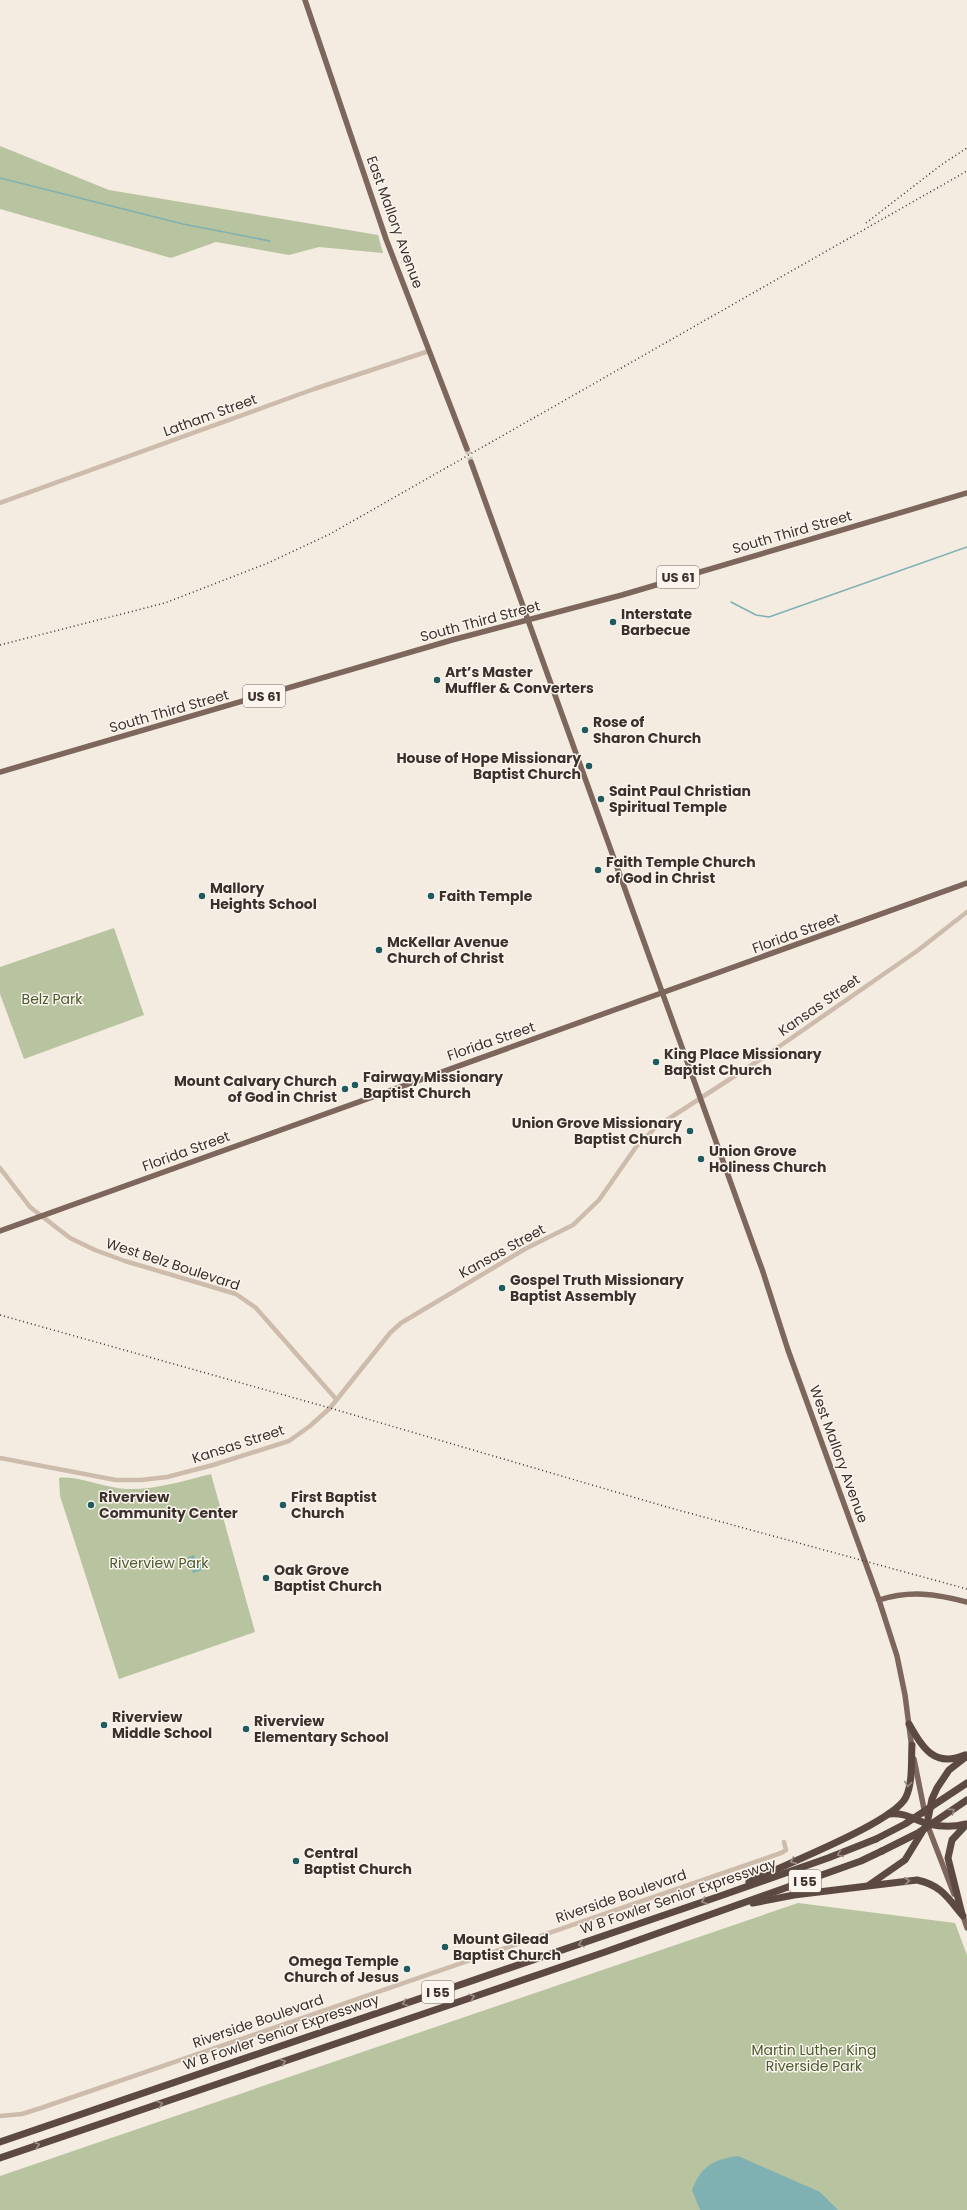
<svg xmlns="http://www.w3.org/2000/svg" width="967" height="2210" font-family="Poppins,sans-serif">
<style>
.green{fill:#b8c4a0}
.water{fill:#7fb0b2}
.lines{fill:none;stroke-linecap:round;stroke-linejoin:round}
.stream{stroke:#7fb0b2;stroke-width:1.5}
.major-tunnel{stroke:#cfc6bd;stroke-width:5.5;stroke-dasharray:5.5 3;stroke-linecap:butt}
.minor{stroke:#cdbbac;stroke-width:4.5}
.major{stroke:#7d675c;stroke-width:5.5}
.highway{stroke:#5c4a42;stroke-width:7}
.rail{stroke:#3b302b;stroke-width:1.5;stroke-dasharray:1 3;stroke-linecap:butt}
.highway-bridge{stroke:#5c4a42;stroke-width:7}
.oneway{stroke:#9c8e87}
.poi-dot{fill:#1f5a5e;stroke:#fbf5ee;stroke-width:1.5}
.labels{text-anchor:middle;stroke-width:3;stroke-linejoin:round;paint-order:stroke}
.shield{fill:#fbf5ee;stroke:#756b66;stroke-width:1}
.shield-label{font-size:13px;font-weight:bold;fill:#3b302b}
.street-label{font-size:14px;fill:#3b302b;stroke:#fbf5ee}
.poi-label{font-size:14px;font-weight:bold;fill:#3b302b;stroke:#fbf5ee;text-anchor:start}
.park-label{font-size:14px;fill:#4a5a2e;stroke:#fbf5ee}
</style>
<rect width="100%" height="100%" fill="#f4ebe1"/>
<g class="green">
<path d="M0,146L109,190L378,235L383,253L319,247L289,255L216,242L171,258L0,209Z"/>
<path d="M114,928L144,1015L24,1059L0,994V967Z"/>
<path d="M211,1474L255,1632L119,1679L60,1496L59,1478C77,1475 105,1488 126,1489C155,1490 183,1481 211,1474Z"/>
<path d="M798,1903L955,1923L967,1955V2210H0V2176Z"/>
</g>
<g class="water">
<path d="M194,1555L196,1562L206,1560L208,1568L193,1573L188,1557Z"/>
<path d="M738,2156L820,2192L838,2210H700L692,2190C701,2166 714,2159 738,2156Z"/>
</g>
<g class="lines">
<g class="stream">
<path d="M0,178L183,224L270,241"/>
<path d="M731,602L756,615L769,617L967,547"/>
</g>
<path class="major-tunnel" d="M467,449L471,462"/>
<g class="minor">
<path d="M0,503L314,389L429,351"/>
<path d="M0,1168L30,1207L70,1238L95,1250L125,1261L236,1294L256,1308L336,1399"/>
<path d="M0,1458L116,1480H141L167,1477L213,1465L289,1441L310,1426L330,1408L390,1333L401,1323L525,1249L573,1225L599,1200L636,1147L656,1127L767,1055L917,951L967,912"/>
<path d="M0,2116L22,2114L41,2108L781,1853L786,1850L784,1842"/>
</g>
<g class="major">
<path d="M305,0L386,239L467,449"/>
<path d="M471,462L763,1272L788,1350L879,1600L897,1656L905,1695L912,1749"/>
<path d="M0,772L452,640L622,595L967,493"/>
<path d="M0,1231L967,883"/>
<path d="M879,1600C910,1590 936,1594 967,1602"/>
<path d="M914,1759L925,1814"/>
<path d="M927,1824L954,1894"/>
<path d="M962,1913L967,1928"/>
</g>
<g class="highway">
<path d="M909,1724C923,1748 934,1768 965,1755"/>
<path d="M889,1814C906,1812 914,1820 929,1824C941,1827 954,1827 966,1824"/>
<path d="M749,1882C780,1866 894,1823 906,1797C913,1782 911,1761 912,1745"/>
<path d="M869,1885L905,1860L927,1824L932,1799L937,1788L949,1770L967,1756"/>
<path d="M753,1903L794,1895L917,1880C941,1885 948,1898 963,1916"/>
<path d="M962,1914L948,1858L952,1840L966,1825"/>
<path d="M0,2142L723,1895L828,1858L876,1839"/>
<path d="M0,2158L605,1952L861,1861L882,1851"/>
</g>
<g class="rail">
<path d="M866,223L941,165L967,148"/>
<path d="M0,645L165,603L268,563L330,534L967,171"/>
<path d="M0,1315L330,1408L667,1507L967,1589"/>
</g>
<g class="highway-bridge">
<path d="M876,1839L905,1824L967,1783"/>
<path d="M882,1851L918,1833L967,1800"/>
</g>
</g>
<defs><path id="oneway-chevron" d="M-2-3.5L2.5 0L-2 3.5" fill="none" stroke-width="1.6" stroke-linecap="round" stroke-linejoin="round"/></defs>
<g class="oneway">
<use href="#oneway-chevron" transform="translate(908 1784) rotate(98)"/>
<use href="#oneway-chevron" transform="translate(952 1811) rotate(-36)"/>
<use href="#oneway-chevron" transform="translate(840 1854) rotate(159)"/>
<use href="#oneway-chevron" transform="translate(793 1861) rotate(156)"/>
<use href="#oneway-chevron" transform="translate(907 1881) rotate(-6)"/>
<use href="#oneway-chevron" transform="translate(704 1901) rotate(161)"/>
<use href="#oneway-chevron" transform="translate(581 1944) rotate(161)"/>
<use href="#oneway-chevron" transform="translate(472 1997) rotate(-19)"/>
<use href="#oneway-chevron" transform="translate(405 2003) rotate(161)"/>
<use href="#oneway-chevron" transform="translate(283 2062) rotate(-19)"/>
<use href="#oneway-chevron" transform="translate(160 2104) rotate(-19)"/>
<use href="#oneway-chevron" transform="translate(37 2145) rotate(-19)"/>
</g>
<g class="poi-dot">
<circle cx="613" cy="622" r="4"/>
<circle cx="437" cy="680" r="4"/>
<circle cx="585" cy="730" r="4"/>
<circle cx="589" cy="766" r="4"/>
<circle cx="601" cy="799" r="4"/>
<circle cx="598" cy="870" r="4"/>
<circle cx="202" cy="896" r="4"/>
<circle cx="431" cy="896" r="4"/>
<circle cx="379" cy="950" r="4"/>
<circle cx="656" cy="1062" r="4"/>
<circle cx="355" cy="1085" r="4"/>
<circle cx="345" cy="1089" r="4"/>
<circle cx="690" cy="1131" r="4"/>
<circle cx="701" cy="1159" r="4"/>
<circle cx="502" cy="1288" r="4"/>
<circle cx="91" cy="1505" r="4"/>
<circle cx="283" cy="1505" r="4"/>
<circle cx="266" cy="1578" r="4"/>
<circle cx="104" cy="1725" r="4"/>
<circle cx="246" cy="1729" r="4"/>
<circle cx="296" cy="1861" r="4"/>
<circle cx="445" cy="1947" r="4"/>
<circle cx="407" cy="1969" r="4"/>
</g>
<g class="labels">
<g class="shield">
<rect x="657" y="566" width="42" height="22" rx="3"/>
<rect x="243" y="685" width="42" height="22" rx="3"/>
<rect x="789" y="1870" width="32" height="22" rx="3"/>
<rect x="422" y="1981" width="32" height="22" rx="3"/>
</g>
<g class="shield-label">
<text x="678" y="582">US 61</text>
<text x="264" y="701">US 61</text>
<text x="805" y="1886">I 55</text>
<text x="438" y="1997">I 55</text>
</g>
<g class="street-label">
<text transform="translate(395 222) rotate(70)" y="5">East Mallory Avenue</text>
<text transform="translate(210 415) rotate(-20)" y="5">Latham Street</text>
<text transform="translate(792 532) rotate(-16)" y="5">South Third Street</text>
<text transform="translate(480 621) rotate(-15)" y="5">South Third Street</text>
<text transform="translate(169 711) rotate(-16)" y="5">South Third Street</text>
<text transform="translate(796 933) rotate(-20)" y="5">Florida Street</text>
<text transform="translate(819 1005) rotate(-35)" y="5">Kansas Street</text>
<text transform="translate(491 1041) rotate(-19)" y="5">Florida Street</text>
<text transform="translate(186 1151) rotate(-20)" y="5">Florida Street</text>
<text transform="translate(502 1251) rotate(-29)" y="5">Kansas Street</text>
<text transform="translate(173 1264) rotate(18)" y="5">West Belz Boulevard</text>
<text transform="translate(238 1444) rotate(-18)" y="5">Kansas Street</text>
<text transform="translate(839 1454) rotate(70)" y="5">West Mallory Avenue</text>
<text transform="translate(621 1896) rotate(-19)" y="5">Riverside Boulevard</text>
<text transform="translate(678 1896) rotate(-19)" y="5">W B Fowler Senior Expressway</text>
<text transform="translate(258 2021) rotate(-19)" y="5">Riverside Boulevard</text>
<text transform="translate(281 2032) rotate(-19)" y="5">W B Fowler Senior Expressway</text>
</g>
<g class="poi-label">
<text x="621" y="619">Interstate<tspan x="621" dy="16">Barbecue</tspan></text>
<text x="445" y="677">Art’s Master<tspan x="445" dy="16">Muffler &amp; Converters</tspan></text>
<text x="593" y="727">Rose of<tspan x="593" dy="16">Sharon Church</tspan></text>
<text x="581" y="763" text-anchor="end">House of Hope Missionary<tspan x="581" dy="16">Baptist Church</tspan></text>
<text x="609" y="796">Saint Paul Christian<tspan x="609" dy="16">Spiritual Temple</tspan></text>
<text x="606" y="867">Faith Temple Church<tspan x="606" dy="16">of God in Christ</tspan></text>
<text x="210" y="893">Mallory<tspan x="210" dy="16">Heights School</tspan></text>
<text x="439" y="901">Faith Temple</text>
<text x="387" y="947">McKellar Avenue<tspan x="387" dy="16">Church of Christ</tspan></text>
<text x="664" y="1059">King Place Missionary<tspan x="664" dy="16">Baptist Church</tspan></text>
<text x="363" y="1082">Fairway Missionary<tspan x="363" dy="16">Baptist Church</tspan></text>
<text x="337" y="1086" text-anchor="end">Mount Calvary Church<tspan x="337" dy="16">of God in Christ</tspan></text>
<text x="682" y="1128" text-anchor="end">Union Grove Missionary<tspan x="682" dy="16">Baptist Church</tspan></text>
<text x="709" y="1156">Union Grove<tspan x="709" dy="16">Holiness Church</tspan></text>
<text x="510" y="1285">Gospel Truth Missionary<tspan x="510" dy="16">Baptist Assembly</tspan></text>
<text x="99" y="1502">Riverview<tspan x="99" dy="16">Community Center</tspan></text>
<text x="291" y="1502">First Baptist<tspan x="291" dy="16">Church</tspan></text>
<text x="274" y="1575">Oak Grove<tspan x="274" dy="16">Baptist Church</tspan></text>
<text x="112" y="1722">Riverview<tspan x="112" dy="16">Middle School</tspan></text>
<text x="254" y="1726">Riverview<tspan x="254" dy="16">Elementary School</tspan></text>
<text x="304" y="1858">Central<tspan x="304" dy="16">Baptist Church</tspan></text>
<text x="453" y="1944">Mount Gilead<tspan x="453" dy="16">Baptist Church</tspan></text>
<text x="399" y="1966" text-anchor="end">Omega Temple<tspan x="399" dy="16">Church of Jesus</tspan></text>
</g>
<g class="park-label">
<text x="52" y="1004">Belz Park</text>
<text x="159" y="1568">Riverview Park</text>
<text x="814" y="2055">Martin Luther King<tspan x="814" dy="16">Riverside Park</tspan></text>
</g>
</g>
</svg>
